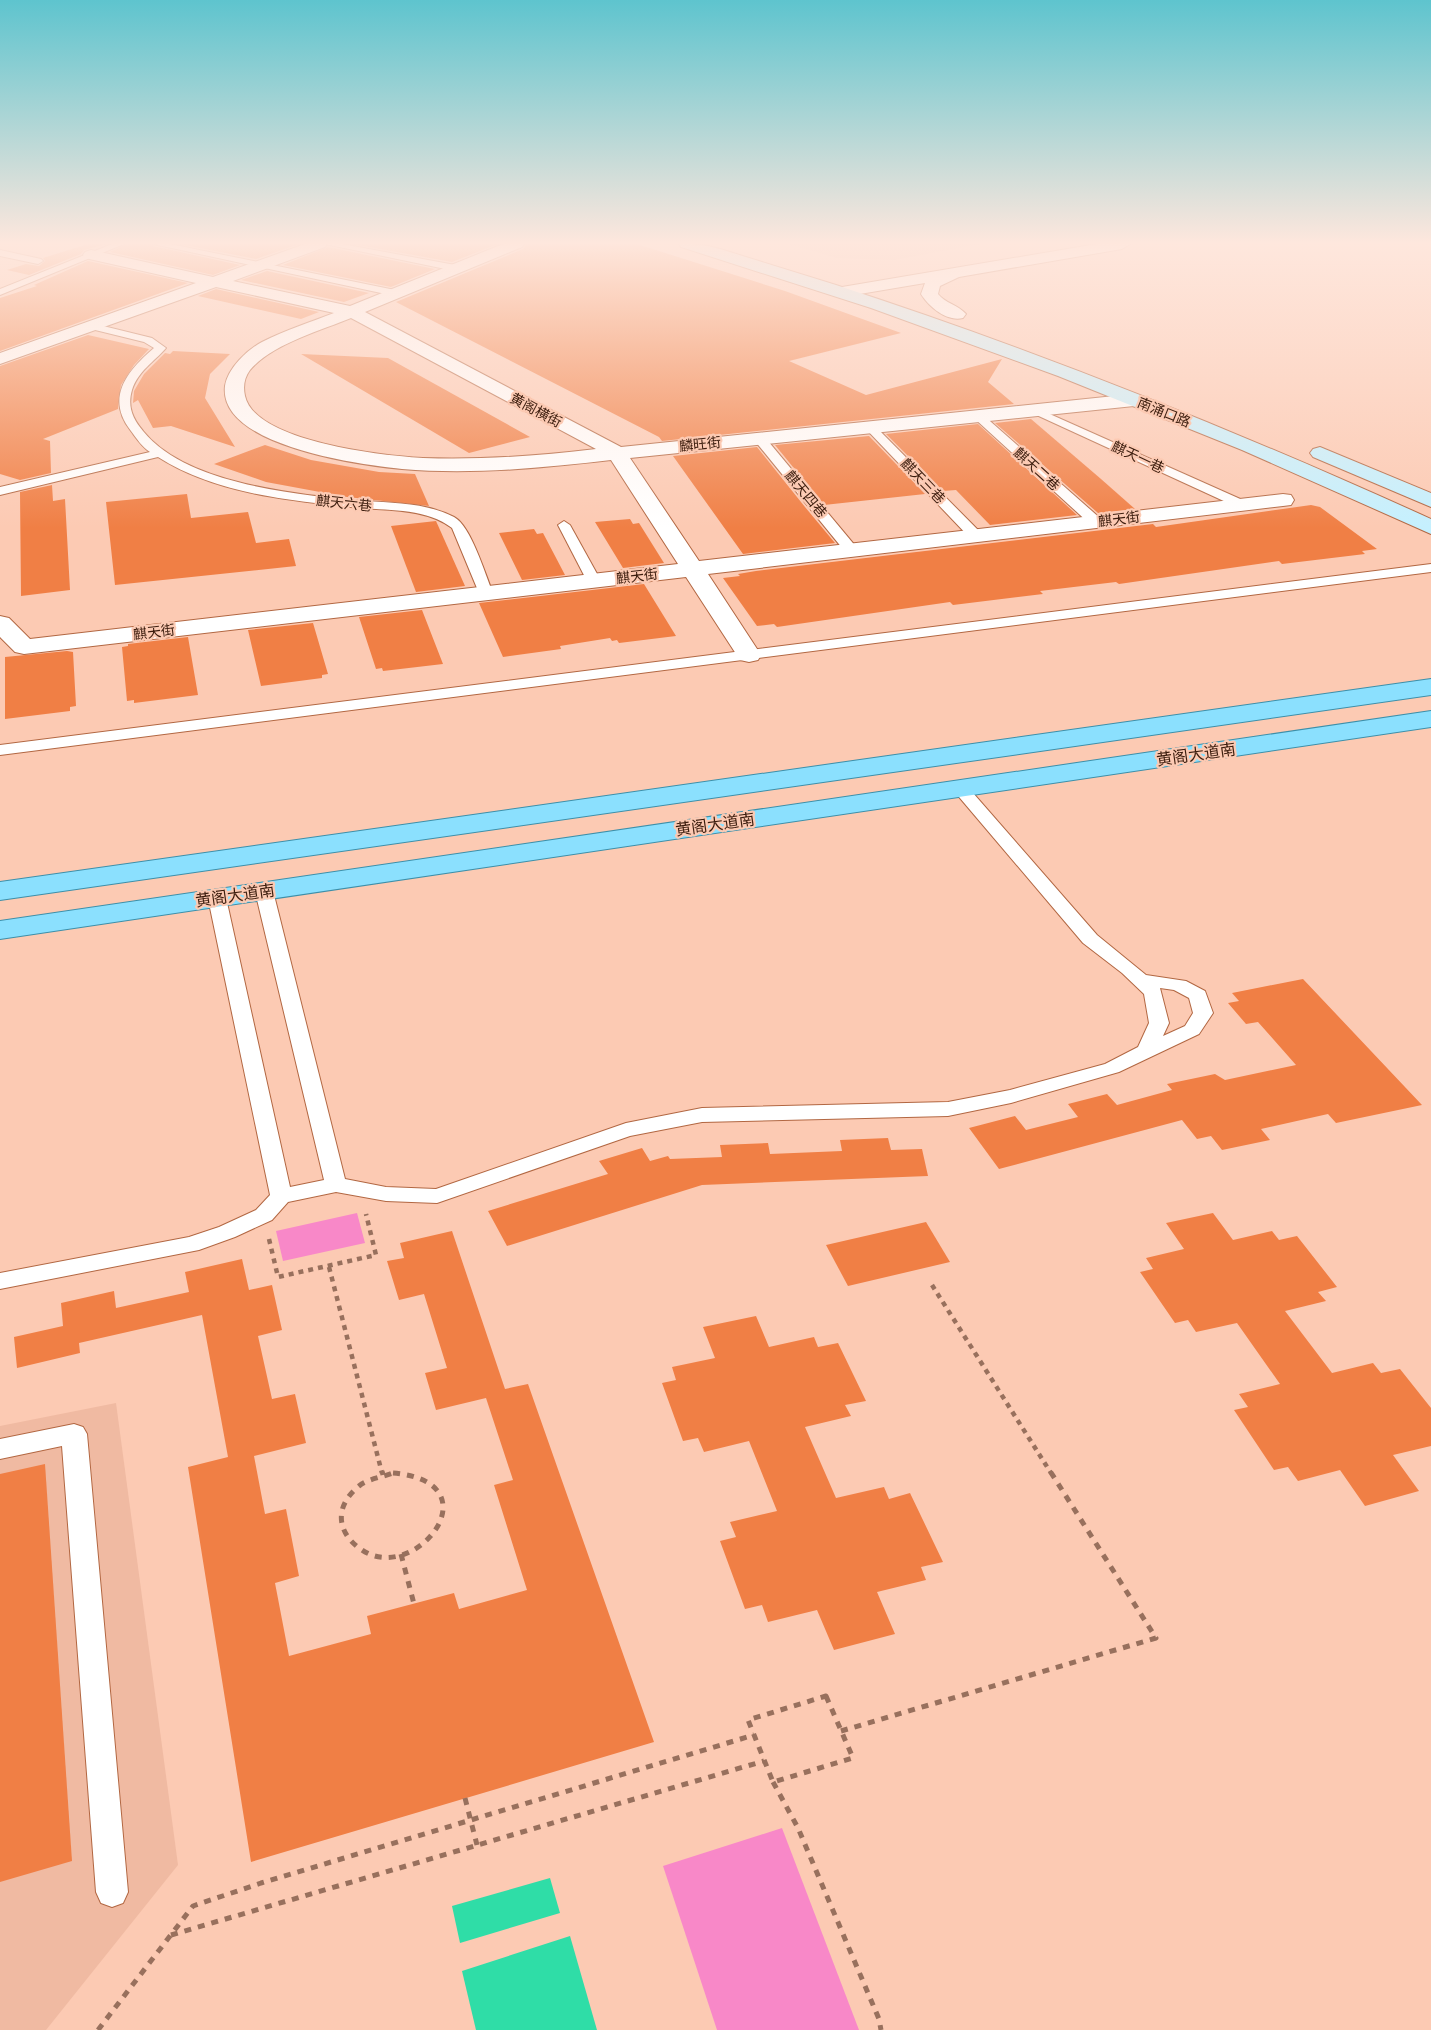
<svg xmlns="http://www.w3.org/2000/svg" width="1431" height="2030" font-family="Lora,'Noto Sans SC',serif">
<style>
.built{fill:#f0baa2}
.green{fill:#f888c8}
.water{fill:#2fdda7}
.building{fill:#f07f45}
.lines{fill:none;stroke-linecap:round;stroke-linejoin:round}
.service-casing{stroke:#b26742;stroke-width:2}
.minor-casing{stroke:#b26742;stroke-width:2}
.tertiary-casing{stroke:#b26742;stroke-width:2}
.secondary-casing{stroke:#b26742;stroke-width:2}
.primary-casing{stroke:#3d8fa9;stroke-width:2}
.path-far1{stroke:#98705d;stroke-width:4.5;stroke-dasharray:5 5;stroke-linecap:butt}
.path{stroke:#98705d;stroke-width:5;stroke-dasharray:7 7;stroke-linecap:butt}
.service{fill:#fff;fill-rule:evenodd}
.minor{fill:#fff;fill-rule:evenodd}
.tertiary{fill:#fff;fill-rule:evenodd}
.secondary{fill:#c5f0fe;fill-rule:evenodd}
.primary{fill:#8be0fe;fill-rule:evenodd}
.labels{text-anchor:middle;stroke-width:4.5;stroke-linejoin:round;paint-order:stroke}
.far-street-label{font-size:14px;fill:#3c1d0e;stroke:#fccab3}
.street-label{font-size:16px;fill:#3c1d0e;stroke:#fccab3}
</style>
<rect width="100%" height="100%" fill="#fccab3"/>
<g class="built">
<path d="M788,244H981L894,260L837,258Z"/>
<path d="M116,1403L178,1865L46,2030H0V1426Z"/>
</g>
<g class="green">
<path d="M357,1213L365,1243L283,1261L276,1231Z"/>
<path d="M782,1828L859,2030H717L663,1866Z"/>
</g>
<g class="water">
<path d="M550,1878L560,1913L460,1943L452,1906Z"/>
<path d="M570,1936L597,2030H476L462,1971Z"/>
</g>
<g class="building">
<path d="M88,244H107L84,250L81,254L29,275L7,270L26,264L39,266L45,261L43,258Z"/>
<path d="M126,244H151L153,246L240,265L213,275L110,252Z"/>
<path d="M179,244H299L256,259Z"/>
<path d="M352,244H498L452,262Z"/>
<path d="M526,244H637L785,291L901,333L789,361L866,395L1002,359L988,382L1014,404L662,441L659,437L396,302L523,249Z"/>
<path d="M328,247L435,269L391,287L283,265Z"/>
<path d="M88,261L188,283L0,351V298L37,286L34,285Z"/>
<path d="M267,271L369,293L344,302L241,280Z"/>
<path d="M216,289L319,312L301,319L198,296Z"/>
<path d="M88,335L149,349L134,365L121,385L118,409L43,439L50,441L51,473L20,480L0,474V366Z"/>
<path d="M173,351L230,354L210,374L205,398L235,447L171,426L153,428L138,400L133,403L134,391L144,374L165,353L170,354Z"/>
<path d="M301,354L388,358L530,437L469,453Z"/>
<path d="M1031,419L1101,479L1135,509L1098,513L995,423Z"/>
<path d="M978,424L1077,515L990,525L956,490L943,491L886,434Z"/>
<path d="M869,436L925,494L824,505L775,445Z"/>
<path d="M265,445L311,460L379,472L415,474L429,506L347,497L266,482L214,464Z"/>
<path d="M757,447L805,507L835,543L743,554L673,456Z"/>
<path d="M52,485L53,501L65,499L70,590L21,596L20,492Z"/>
<path d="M187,494L191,518L248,512L256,543L289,539L296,566L115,585L106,502Z"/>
<path d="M1311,505L1320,507L1377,549L1362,551L1365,554L1282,564L1279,561L1119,584L1116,582L1040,591L1043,594L953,605L950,602L777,627L774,624L757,626L723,578L740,576L738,574L756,571L1153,524L1156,527Z"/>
<path d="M630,519L633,524L639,523L664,563L623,568L595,522Z"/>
<path d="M436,521L465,586L416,592L391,526Z"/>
<path d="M534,529L537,534L543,533L565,575L522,580L499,533Z"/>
<path d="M644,584L676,636L619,643L617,640L612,641L610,638L560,646L561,649L503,657L479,603Z"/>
<path d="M422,610L443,664L383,671L382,668L376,669L359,617Z"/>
<path d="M313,623L328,674L322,675V678L261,686L248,630Z"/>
<path d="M188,637L198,695L134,703V700L127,701L122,647L128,646V644Z"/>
<path d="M67,651L73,652L76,706L70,707V711L5,719V657Z"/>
<path d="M1303,979L1422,1105L1336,1123L1328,1114L1261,1129L1270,1140L1222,1150L1211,1136L1197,1139L1182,1120L999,1169L969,1128L1015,1116L1026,1130L1078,1117L1068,1104L1107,1094L1117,1105L1172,1090L1167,1084L1215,1074L1225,1080L1296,1065L1258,1022L1246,1024L1228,1003L1239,1001L1232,993Z"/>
<path d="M888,1138L891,1150L922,1149L928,1176L702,1185L507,1246L488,1211L608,1174L599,1161L642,1148L650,1161L668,1156L670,1159L722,1157L720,1145L768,1143L770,1154L842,1151L840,1140Z"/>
<path d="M1213,1213L1233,1240L1272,1231L1279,1240L1297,1236L1337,1287L1318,1292L1326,1301L1285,1311L1332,1373L1373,1363L1381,1373L1400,1369L1431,1408V1446L1393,1455L1419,1491L1365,1506L1340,1470L1298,1481L1288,1467L1274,1470L1234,1410L1248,1407L1239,1394L1280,1384L1237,1323L1196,1332L1188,1320L1175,1323L1140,1272L1153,1269L1146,1258L1184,1249L1166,1223Z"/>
<path d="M926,1222L950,1262L848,1286L826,1245Z"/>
<path d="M452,1231L505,1389L528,1384L654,1742L251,1862L188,1467L228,1457L202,1315L79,1343L80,1353L17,1368L14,1337L63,1326L61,1303L114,1291L116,1308L189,1292L185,1272L242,1259L249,1290L272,1285L282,1330L258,1336L272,1399L295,1394L306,1443L254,1456L265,1514L286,1509L299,1576L275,1583L289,1656L371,1634L367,1616L454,1593L459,1609L527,1590L494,1485L513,1480L486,1398L436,1410L425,1373L447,1368L424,1294L399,1300L387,1261L404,1258L400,1243Z"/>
<path d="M756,1316L769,1347L814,1337L818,1347L838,1343L866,1401L845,1405L851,1416L805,1427L836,1498L884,1487L889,1499L910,1493L943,1562L921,1567L926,1580L877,1592L895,1634L834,1650L817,1610L768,1622L762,1605L745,1609L720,1541L736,1537L730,1522L777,1511L749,1441L704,1452L698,1438L683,1441L662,1383L676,1380L672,1367L715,1358L703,1327Z"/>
<path d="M45,1464L72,1861L0,1882V1474Z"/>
</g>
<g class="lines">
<g class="service-casing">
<g id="service">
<path d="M112,244H124L0,295V289Z"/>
<path d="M153,244H170L395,290L400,293L395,296Z"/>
<path d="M325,244H342L455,265L460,268L455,271Z"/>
<path d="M0,250L41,259L43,261L38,264L0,256Z"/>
<path d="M91,323L152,338L166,348C154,362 138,371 132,390C127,407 133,419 143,431C186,485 300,495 365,501C395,503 427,503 454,517C471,526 485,574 493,593L486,597L479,593L452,528C425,507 384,511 351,507C286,500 214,493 158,457L0,495V487L150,452C142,447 137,439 131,431C105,398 127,371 154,348L144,342L87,328L86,326Z"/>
<path d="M1034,407L1247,502L1249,505L1247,508H1239L1030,412L1028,410Z"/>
<path d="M978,413L982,414L1101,519L1102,522L1101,525H1091L974,418V414Z"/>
<path d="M870,423L874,425L981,533L983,536L981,539H971L866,429L864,427Z"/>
<path d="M759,434L763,435L857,548L859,551L857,554H847L755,441L753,438Z"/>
<path d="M564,521L570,525L601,581L599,584L594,585L587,581L558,525Z"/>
<path d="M1431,564V572L0,755V745Z"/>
<path d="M960,783L966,785L1097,935L1146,975L1186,981L1205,991L1213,1013L1199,1034L1119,1072L1011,1103L948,1116L702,1122L630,1136L437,1203L386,1201L336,1192L288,1202L272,1220L235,1237L199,1250L0,1289V1273L189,1237L219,1227L256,1210L270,1195L208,898L211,894H223L226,898L290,1187L324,1180L255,891L258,887H270L273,891L345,1179L386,1187L436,1189L626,1123L702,1108L948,1102L1010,1090L1105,1064L1138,1047L1149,1023L1144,994L1122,973L1083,943L954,791L952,788ZM1160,988L1174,990L1189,998L1193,1013L1185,1026L1163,1036L1169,1023Z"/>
<path d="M74,1424L83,1427L87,1434L128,1892L123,1903L112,1907L101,1903L96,1892L62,1446L0,1459V1439Z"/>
</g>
</g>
<g class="minor-casing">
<path id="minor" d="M305,244H327L325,247L233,281L350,306L503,244H524L522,247L365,312L621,447L1134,394L1141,396L1144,400L1141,404L1134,406L630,458L699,561L1283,494L1291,495L1294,500L1291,505L1283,506L708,574L761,655L758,660L749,662L740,660L686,577L24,654L15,652L0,637V616L9,618L30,639L678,564L611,460C542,468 471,475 402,469C361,465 218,446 225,386C228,368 247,350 262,342C285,330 311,322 334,313L216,287L0,364V353L196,283L85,258L83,255L85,252L91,250L213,277ZM351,318L596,449C538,456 481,460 423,458C384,456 255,442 245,396C243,387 244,378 250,370C272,344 320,331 351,318Z"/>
</g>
<g class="tertiary-casing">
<path id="tertiary" d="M1097,244H1130L1122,249L959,277L940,286L938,294C945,303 958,305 966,314L963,318C947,322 929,307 921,294L925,283L842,297L834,292L842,287Z"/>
</g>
<g class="secondary-casing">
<g id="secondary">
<path d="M679,244C704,242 726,251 749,258C778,267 807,276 836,285C1039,351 1237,431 1431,519V534L1242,450L1058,376L871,308L681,247Z"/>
<path d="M1320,447L1431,493V507L1313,457L1310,453L1313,449Z"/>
</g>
</g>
<g class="primary-casing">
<g id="primary">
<path d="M1431,679V695L0,900V882Z"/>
<path d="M1431,711V727L0,939V921Z"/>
</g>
</g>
<g class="path-far1">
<path d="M269,1239L278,1277L376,1255L366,1214"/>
<path d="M329,1267L382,1473"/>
<path d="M932,1285L1051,1473"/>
</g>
<g class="path">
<path d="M382,1471L383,1475"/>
<path d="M393,1473C497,1482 415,1586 362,1550C336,1533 334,1506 359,1486C367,1479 383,1477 393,1473Z"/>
<path d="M401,1554L414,1604"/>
<path d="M826,1696L853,1758L773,1782L748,1720Z"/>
<path d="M841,1731L1156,1638L1050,1471"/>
<path d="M773,1782L798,1828L879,2019L881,2030"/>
<path d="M465,1798L477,1845"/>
<path d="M171,1935L764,1761"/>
<path d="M98,2030L193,1906L261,1883L754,1735"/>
</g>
<use href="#service" class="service"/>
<use href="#minor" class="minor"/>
<use href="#tertiary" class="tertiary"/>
<use href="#secondary" class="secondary"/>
<use href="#primary" class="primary"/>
</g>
<linearGradient id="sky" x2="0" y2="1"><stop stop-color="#5ec4ce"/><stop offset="0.46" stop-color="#fee7dd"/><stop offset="1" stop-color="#fee7dd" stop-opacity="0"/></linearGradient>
<rect width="1431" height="528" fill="url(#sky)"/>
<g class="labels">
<g class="far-street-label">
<text transform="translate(536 410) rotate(28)" y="5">黄阁横街</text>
<text transform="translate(1164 412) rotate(22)" y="5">南涌口路</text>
<text transform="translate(700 444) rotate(-6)" y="5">麟旺街</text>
<text transform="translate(1138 457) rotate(25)" y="5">麒天一巷</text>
<text transform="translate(1037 469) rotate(42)" y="5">麒天二巷</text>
<text transform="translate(923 481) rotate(46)" y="5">麒天三巷</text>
<text transform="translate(806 494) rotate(50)" y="5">麒天四巷</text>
<text transform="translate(344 503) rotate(6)" y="5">麒天六巷</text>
<text transform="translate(1119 519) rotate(-7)" y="5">麒天街</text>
<text transform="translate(637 576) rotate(-7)" y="5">麒天街</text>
<text transform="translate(154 632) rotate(-7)" y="5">麒天街</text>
</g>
<g class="street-label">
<text transform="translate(1196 754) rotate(-8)" y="6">黄阁大道南</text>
<text transform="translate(715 824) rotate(-8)" y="6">黄阁大道南</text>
<text transform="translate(235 895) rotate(-8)" y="6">黄阁大道南</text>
</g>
</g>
</svg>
